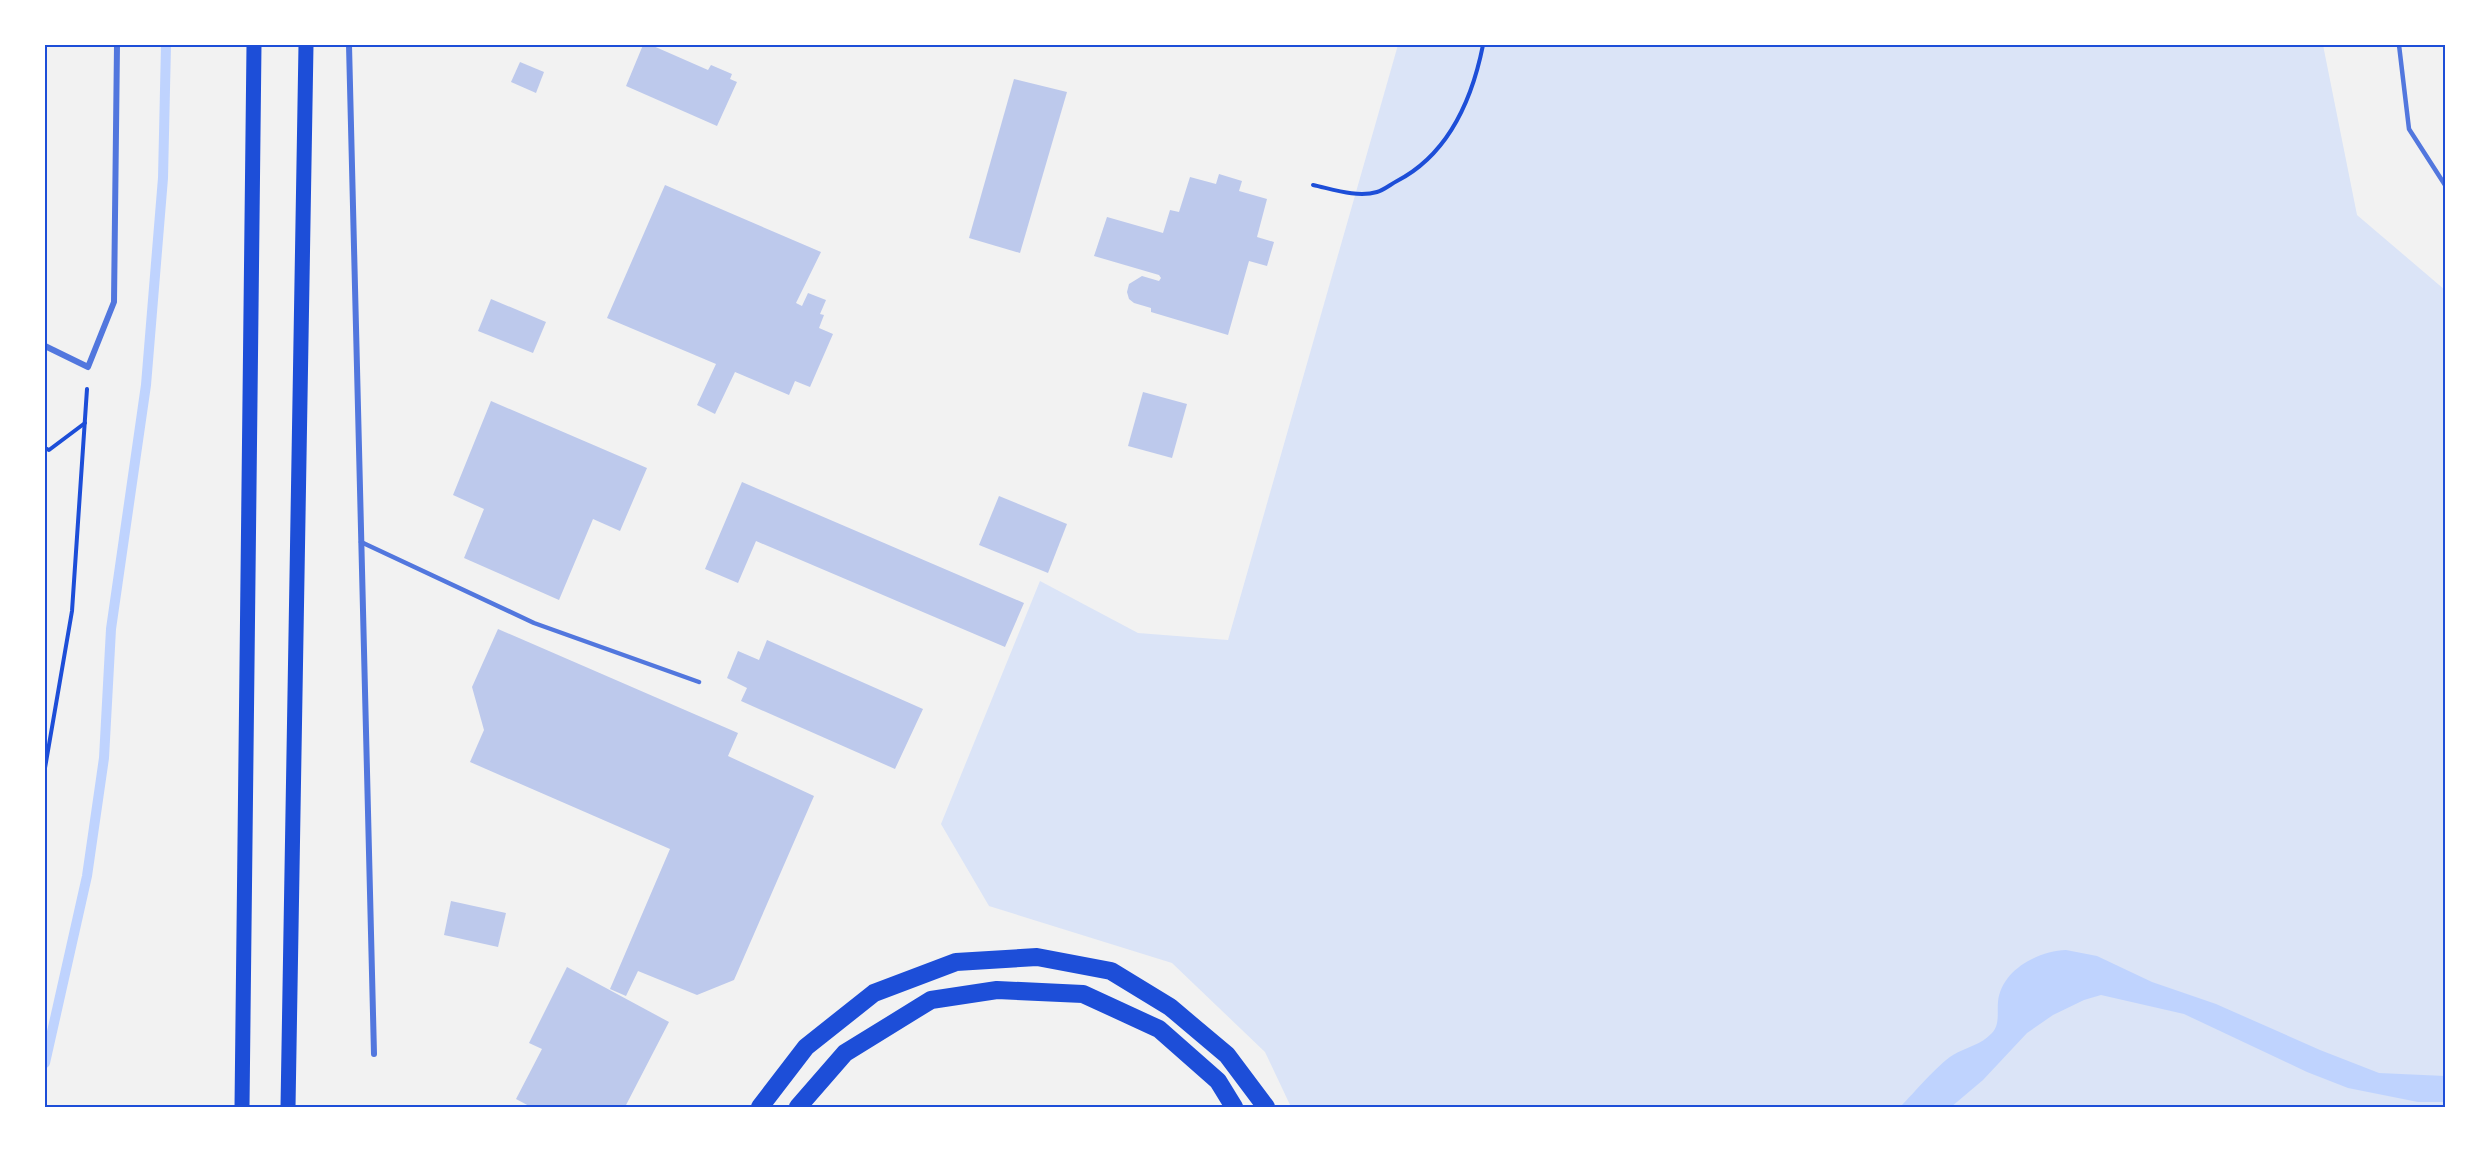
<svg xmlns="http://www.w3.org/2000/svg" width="2490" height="1152" font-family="Merriweather,serif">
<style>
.green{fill:#dbe4f7}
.water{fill:#bfd3fe}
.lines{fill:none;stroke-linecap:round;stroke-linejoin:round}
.stream{stroke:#bfd3fe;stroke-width:10}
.building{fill:#bdc9ec}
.path{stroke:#1d4ed8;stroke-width:4}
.service{stroke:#5277de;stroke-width:4.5}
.minor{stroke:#5277de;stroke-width:6}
.primary{stroke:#1d4ed8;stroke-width:15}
.motorway{stroke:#1d4ed8;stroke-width:18}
.neatline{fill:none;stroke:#1d4ed8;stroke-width:2}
</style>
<rect width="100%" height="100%" fill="#f2f2f2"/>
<path class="green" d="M1398,45H2323L2357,215L2445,290V1107H1291L1265,1052L1172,963L989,906L941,824L1040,581L1138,633L1228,640Z"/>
<path class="water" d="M2066,950L2097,956L2152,982L2216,1004L2320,1050L2379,1073L2445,1076V1102H2418L2348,1088L2307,1072L2184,1014L2101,995L2084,1000L2053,1015L2027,1033L1983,1080L1951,1107H1900C1914,1093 1937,1065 1953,1055C1966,1047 1981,1045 1992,1033C2000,1025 1997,1012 1998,1002C2001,970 2038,951 2066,950Z"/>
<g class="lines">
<path class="stream" d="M45,1063L87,876L104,758L111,629L146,385L163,178L166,45"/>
</g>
<g class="building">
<path d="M643,45H651L708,70L711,65L732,74L730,79L737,82L717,126L626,86Z"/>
<path d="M520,62L544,72L536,93L511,82Z"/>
<path d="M1014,79L1067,92L1020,253L969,238Z"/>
<path d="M1219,174L1242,181L1239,191L1267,199L1257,237L1274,242L1267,266L1249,261L1228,335L1151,312V308L1134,303L1129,299L1127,292L1129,284L1142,276L1159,281L1161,278L1159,275L1094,256L1107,217L1163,233L1170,210L1179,212L1190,177L1216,184Z"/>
<path d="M665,185L821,252L796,303L802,306L808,293L826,300L820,314L824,315L819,328L833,334L810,387L795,381L789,395L735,372L715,414L697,405L716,364L607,318Z"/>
<path d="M491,299L546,322L533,353L478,331Z"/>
<path d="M1143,392L1187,404L1172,458L1128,446Z"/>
<path d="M491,401L647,468L620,531L593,519L559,600L464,558L484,509L453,495Z"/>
<path d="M742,482L1024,603L1005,647L756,541L738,583L705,569Z"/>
<path d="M999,496L1067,524L1048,573L979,545Z"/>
<path d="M498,629L738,733L728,756L814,796L734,980L697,995L638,971L626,996L610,989L670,849L470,762L484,730L472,687Z"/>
<path d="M767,640L923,709L895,769L741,701L747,688L727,678L738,651L759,660Z"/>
<path d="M451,901L506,913L498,947L444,935Z"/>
<path d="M567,967L669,1022L625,1107H531L516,1099L542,1049L529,1043Z"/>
</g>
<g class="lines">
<g class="path">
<path d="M1313,185C1332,189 1357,198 1377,192C1384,190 1391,184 1397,181C1449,154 1472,100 1483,45"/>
<path d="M45,448L49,450L85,423"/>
<path d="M45,768L72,611L87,389"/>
</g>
<g class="service">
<path d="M2399,45L2409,129L2445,185"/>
<path d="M361,542L534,623L699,682"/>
</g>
<g class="minor">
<path d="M349,45L374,1054"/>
<path d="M45,346L88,367L114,302L117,45"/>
</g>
<g class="primary">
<path d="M242,1107L254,45"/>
<path d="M288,1107L306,45"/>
</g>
<g class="motorway">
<path d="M760,1107L806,1047L874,993L956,962L1037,957L1111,971L1170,1007L1227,1055L1266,1107"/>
<path d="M798,1107L845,1053L931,1000L997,990L1083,994L1159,1029L1218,1081L1234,1107"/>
</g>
</g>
<rect width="2490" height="1152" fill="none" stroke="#ffffff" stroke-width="93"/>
<rect x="46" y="46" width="2398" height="1060" class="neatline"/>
</svg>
